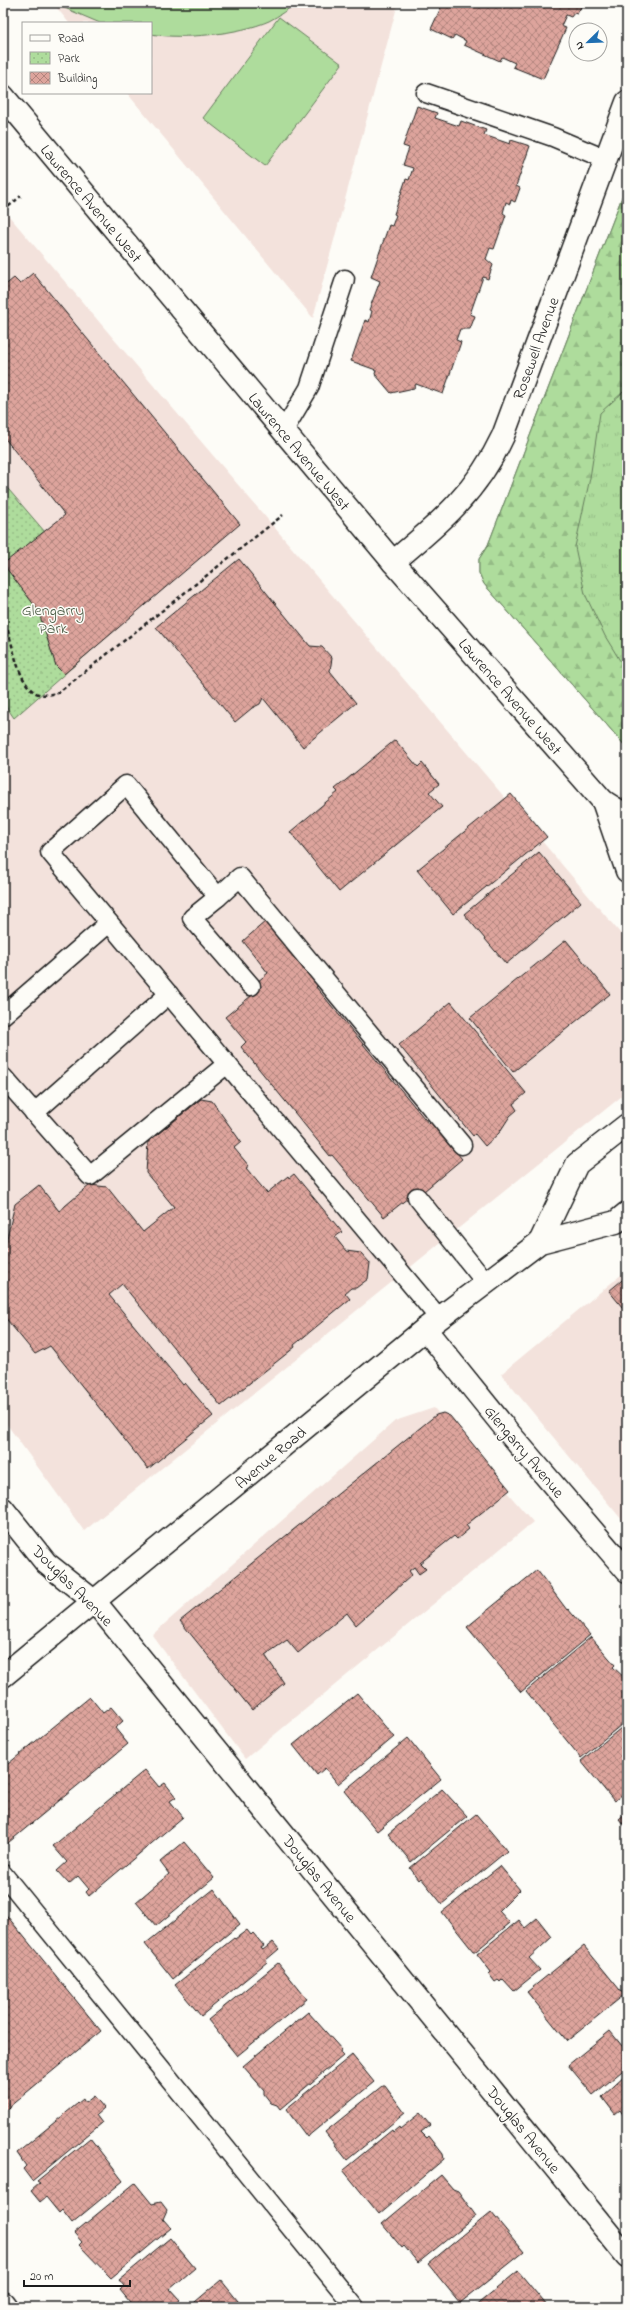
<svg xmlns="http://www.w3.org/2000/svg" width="630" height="2310" font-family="'Indie Flower',sans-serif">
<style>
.built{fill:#f3e2dc}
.grass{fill:url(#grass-tufts);stroke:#657c5c}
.forest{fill:url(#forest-firs);stroke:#657c5c}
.park{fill:url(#park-dots);stroke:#657c5c}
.pitch{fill:#aedc9c;stroke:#657c5c}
.building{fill:url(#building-cross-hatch);stroke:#1c1c1c}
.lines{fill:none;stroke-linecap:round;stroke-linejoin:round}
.service-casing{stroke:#1c1c1c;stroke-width:21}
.minor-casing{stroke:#1c1c1c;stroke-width:25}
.secondary-casing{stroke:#1c1c1c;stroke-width:25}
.path{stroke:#1c1c1c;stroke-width:2.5;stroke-dasharray:4 3;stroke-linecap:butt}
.service{stroke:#fdfcf7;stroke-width:18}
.minor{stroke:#fdfcf7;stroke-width:22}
.secondary{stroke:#fdfcf7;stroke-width:22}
.labels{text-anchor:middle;stroke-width:3;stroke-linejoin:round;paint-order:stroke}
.street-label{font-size:16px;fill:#1c1c1c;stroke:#fdfcf7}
.park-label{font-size:16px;fill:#4f5f49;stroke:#fdfcf7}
</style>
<defs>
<pattern id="grass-tufts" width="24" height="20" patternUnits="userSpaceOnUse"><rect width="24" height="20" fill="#aedc9c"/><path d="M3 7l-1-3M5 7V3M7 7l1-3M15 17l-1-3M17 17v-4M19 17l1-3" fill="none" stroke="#95bc86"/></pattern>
<pattern id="forest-firs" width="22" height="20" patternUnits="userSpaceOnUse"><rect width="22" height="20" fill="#aedc9c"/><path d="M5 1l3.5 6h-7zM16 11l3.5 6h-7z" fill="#95bc86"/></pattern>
<pattern id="park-dots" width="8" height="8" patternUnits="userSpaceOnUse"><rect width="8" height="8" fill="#aedc9c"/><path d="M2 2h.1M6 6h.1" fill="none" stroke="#95bc86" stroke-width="1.8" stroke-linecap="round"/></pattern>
<pattern id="building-cross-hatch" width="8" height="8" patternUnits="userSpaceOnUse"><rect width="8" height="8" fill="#dda49c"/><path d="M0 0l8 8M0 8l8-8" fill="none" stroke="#b2857e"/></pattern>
</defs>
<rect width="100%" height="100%" fill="#fdfcf7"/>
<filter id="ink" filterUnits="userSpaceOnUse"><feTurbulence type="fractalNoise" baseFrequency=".025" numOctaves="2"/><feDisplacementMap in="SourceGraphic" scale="8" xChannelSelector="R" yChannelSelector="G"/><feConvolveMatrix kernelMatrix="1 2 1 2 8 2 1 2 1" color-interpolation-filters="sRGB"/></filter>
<g filter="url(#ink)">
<g class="built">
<path d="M53,3H398L313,318L127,93H151V23H69Z"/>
<path d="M3,209L627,941V1092L84,1531L3,1419Z"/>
<path d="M627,1270V1526L501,1374Z"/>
<path d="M434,1408L533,1522L245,1759L152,1635L395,1421Z"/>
</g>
<path class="grass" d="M627,184V748L484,584L479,573V559L488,545Z"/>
<path class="forest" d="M627,184V393L623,392L600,413L590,478L575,547L585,594L605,636L627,672V748L484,584L479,573V559L488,545Z"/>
<path class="park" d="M3,483L123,623L14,718L3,702Z"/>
<g class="pitch">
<path d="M53,3H297C288,9 279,16 269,21C240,34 182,40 151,34V23H100Z"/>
<path d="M279,17L342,64L265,166L203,118Z"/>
</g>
<g class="building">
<path d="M443,3H583L577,14L574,13L571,17L566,15L561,26L566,28L543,79L513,67L515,63L502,57L500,61L464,45L466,41L455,35L452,39L431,29Z"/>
<path d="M417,106L437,113L435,118L459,126L461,121L486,130L484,135L510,144L511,140L530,146L516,186L520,188L515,202L511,200L510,204L506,202L503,213L506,215L494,249L490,248L486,259L493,265L488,279L483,277L470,314L475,316L470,329H460L456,340L461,342L443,394L416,384L414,388L391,393L375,374L376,370L351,361L365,320L369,322L372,311L369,310L380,281L371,277L389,225L392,226L396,215L394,214L406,179L409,180L413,168L403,165L409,148L403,146Z"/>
<path d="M33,273L240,524L64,674L56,666L38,610L3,564L65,515L3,436V287L14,278L20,284Z"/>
<path d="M239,559L310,646L322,647L332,658L330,671L356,703L303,747L263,698L260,704L252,708L235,722L156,627Z"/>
<path d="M395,740L418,767L422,763L439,784L429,792L442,807L339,892L290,832L338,792L335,789Z"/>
<path d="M511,794L547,837L453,914L417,870Z"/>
<path d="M539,852L581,902L506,964L464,914Z"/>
<path d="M266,921L319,985L316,987L429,1124L431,1122L462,1159L411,1202L408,1198L384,1217L332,1155L330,1156L241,1047L246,1042L225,1017L251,996L247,990L268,973L243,941Z"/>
<path d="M566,940L610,994L513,1072L470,1018Z"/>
<path d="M451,1002L526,1093L513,1104L517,1110L510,1116L499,1133L485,1146L475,1134L473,1136L399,1045Z"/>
<path d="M201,1099L212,1101L241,1142L234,1148L249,1166L246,1168L267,1193L288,1176L289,1178L294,1174L342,1232L335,1237L346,1251L361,1253L370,1263L368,1279L356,1288H351L345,1293L350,1299L294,1345L295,1347L221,1406L122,1284L109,1295L183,1385L185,1383L213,1416L148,1469L50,1346L35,1354L3,1315V1255L15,1204L39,1185L59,1211L90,1185L107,1187L143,1232L174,1207L146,1173L148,1142Z"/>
<path d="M627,1276V1313L609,1291Z"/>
<path d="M443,1413L450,1416L510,1490L466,1525L469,1529L457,1539L454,1536L420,1563L426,1569L419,1574L414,1567L409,1571L412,1575L356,1625L347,1613L298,1653L287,1640L265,1655L284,1683L252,1710L180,1621L436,1415Z"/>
<path d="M537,1570L567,1610L568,1609L590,1635L521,1692L467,1627Z"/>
<path d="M591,1637L615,1665L613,1667L627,1680V1720L581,1758L526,1691Z"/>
<path d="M357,1693L394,1737L338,1784L325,1768L317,1775L293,1745Z"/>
<path d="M90,1697L103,1713L111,1707L123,1721L115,1728L128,1744L3,1847V1768Z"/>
<path d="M627,1723V1791L614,1801L581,1761Z"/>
<path d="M408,1738L441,1779L377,1831L344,1791Z"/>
<path d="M145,1770L159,1787L165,1783L176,1797L170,1801L183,1817L89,1896L86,1892L89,1889L78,1876L69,1884L57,1871L67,1862L53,1846Z"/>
<path d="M442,1789L467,1816L411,1862L388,1834Z"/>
<path d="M627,1812V1829L619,1819Z"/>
<path d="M476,1814L507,1851L442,1904L421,1878L419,1880L410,1868Z"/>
<path d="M184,1842L214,1878L156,1926L136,1902L169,1874L160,1862Z"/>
<path d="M500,1866L520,1890L499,1911L510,1923L476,1951H473L442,1912Z"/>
<path d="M214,1889L240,1924L173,1979L145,1944Z"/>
<path d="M3,1911L101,2031L3,2112Z"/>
<path d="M537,1918L552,1937L529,1958L540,1970L514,1991L503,1979L500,1982L498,1980L495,1982L489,1974L491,1972L477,1954L519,1920L525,1928Z"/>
<path d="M247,1930L251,1935L253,1933L264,1946L261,1948L263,1950L273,1942L279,1949L266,1960L267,1962L201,2016L175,1985L234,1938L235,1939Z"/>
<path d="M584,1946L624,1995L567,2041L527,1992Z"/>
<path d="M278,1963L307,1999L237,2056L208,2020Z"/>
<path d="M308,2012L342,2050L340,2051L343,2056L280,2109L277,2105L271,2103L264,2094V2090L243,2066Z"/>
<path d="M610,2031L627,2052V2067L593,2095L568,2065Z"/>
<path d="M352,2055L374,2082L307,2137L286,2109Z"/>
<path d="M627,2074V2115L624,2116L620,2110L615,2114L602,2097Z"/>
<path d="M382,2086H385L405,2113L347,2160L325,2132Z"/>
<path d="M94,2096L104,2108L96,2115L102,2123L32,2181L23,2169L26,2166L17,2153L83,2099L85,2103Z"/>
<path d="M420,2113L430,2125L421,2132L427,2138L429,2136L443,2154L444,2159L379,2214L343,2170L392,2130L393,2132L399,2127L400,2129Z"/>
<path d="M90,2138L123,2181L72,2223L62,2210L59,2213L46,2197L40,2202L31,2191L40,2183L37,2181Z"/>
<path d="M441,2175L453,2189L458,2191L476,2216L418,2263L404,2246L402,2248L382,2224Z"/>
<path d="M135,2183L152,2204L161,2202L167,2210L163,2219L171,2228L111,2278L79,2245L82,2242L74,2233Z"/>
<path d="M491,2212L524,2252L460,2303L428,2264Z"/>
<path d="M170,2238L195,2268L170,2289L180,2300L172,2307H134L120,2290L124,2286L119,2280Z"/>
<path d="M518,2271L548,2307H474Z"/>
<path d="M221,2280L242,2306L241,2307H189Z"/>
</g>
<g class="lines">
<g class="service-casing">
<g id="service">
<path d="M426,93L553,137L605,159"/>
<path d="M284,430L309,388L345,279"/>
<path d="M218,897L240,877L462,1145"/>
<path d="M251,986L192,918L218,897L126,785L50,852L439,1318"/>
<path d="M3,1015L109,923"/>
<path d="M3,1077L90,1176L227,1064"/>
<path d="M34,1113L169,994"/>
<path d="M417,1197L486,1283"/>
<path d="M3,1874L355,2307"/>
</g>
</g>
<g class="minor-casing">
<g id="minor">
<path d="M393,562C440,523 477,492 503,436L627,102"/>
<path d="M425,1329L509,1433L627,1571"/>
<path d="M3,1509L46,1563L95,1602L627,2256"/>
<path d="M3,2303L6,2307"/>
</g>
</g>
<g class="secondary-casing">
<g id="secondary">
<path d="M3,96L393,562L603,801L627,816"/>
<path d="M603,801L627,871"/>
<path d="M540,1242L577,1164L627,1125"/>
<path d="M3,1676L425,1329L540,1242L616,1222L627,1213"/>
</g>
</g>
<g class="path">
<path d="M3,211L21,196"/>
<path d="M3,617C13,638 15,678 34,692C41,697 51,694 58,693L283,515"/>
</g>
<use href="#service" class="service"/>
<use href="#minor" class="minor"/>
<use href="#secondary" class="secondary"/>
</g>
</g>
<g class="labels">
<g class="street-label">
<text transform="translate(92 203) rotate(50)" y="6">Lawrence Avenue West</text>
<text transform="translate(535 348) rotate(-70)" y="6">Rosewell Avenue</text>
<text transform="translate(300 451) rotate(50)" y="6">Lawrence Avenue West</text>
<text transform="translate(511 696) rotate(49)" y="6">Lawrence Avenue West</text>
<text transform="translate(525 1451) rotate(50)" y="6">Glengarry Avenue</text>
<text transform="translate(270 1457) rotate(-40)" y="6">Avenue Road</text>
<text transform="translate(73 1585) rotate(45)" y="6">Douglas Avenue</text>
<text transform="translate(320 1878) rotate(51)" y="6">Douglas Avenue</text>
<text transform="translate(524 2129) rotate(51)" y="6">Douglas Avenue</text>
</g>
<g class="park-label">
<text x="53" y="615">Glengarry<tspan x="53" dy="18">Park</tspan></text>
</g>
</g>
<rect width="630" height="2310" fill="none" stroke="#fdfcf7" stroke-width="16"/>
<rect x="8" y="8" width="614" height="2294" fill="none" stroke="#1c1c1c" stroke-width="1.5" filter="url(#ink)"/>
<rect x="22" y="22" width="130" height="72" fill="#fdfcf7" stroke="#a3a29f"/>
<rect x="30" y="35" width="20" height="6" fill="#fdfcf7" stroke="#a3a29f"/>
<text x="58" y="42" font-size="12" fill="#1c1c1c">Road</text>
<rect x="30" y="52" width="20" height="12" fill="url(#park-dots)" stroke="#a3a29f"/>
<text x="58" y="62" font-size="12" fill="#1c1c1c">Park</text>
<rect x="30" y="72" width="20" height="12" fill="url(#building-cross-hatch)" stroke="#a3a29f"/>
<text x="58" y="82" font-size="12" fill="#1c1c1c">Building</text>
<g transform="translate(588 42) rotate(247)"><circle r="19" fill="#fdfcf7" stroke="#a3a29f"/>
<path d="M0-3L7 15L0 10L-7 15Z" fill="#1f6fb2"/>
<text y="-6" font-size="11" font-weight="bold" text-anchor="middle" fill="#1c1c1c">N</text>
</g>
<path d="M24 2280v6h106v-6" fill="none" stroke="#1c1c1c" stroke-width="2"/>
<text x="30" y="2280" font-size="12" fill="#1c1c1c" stroke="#fdfcf7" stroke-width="3" paint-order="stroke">20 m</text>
</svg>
